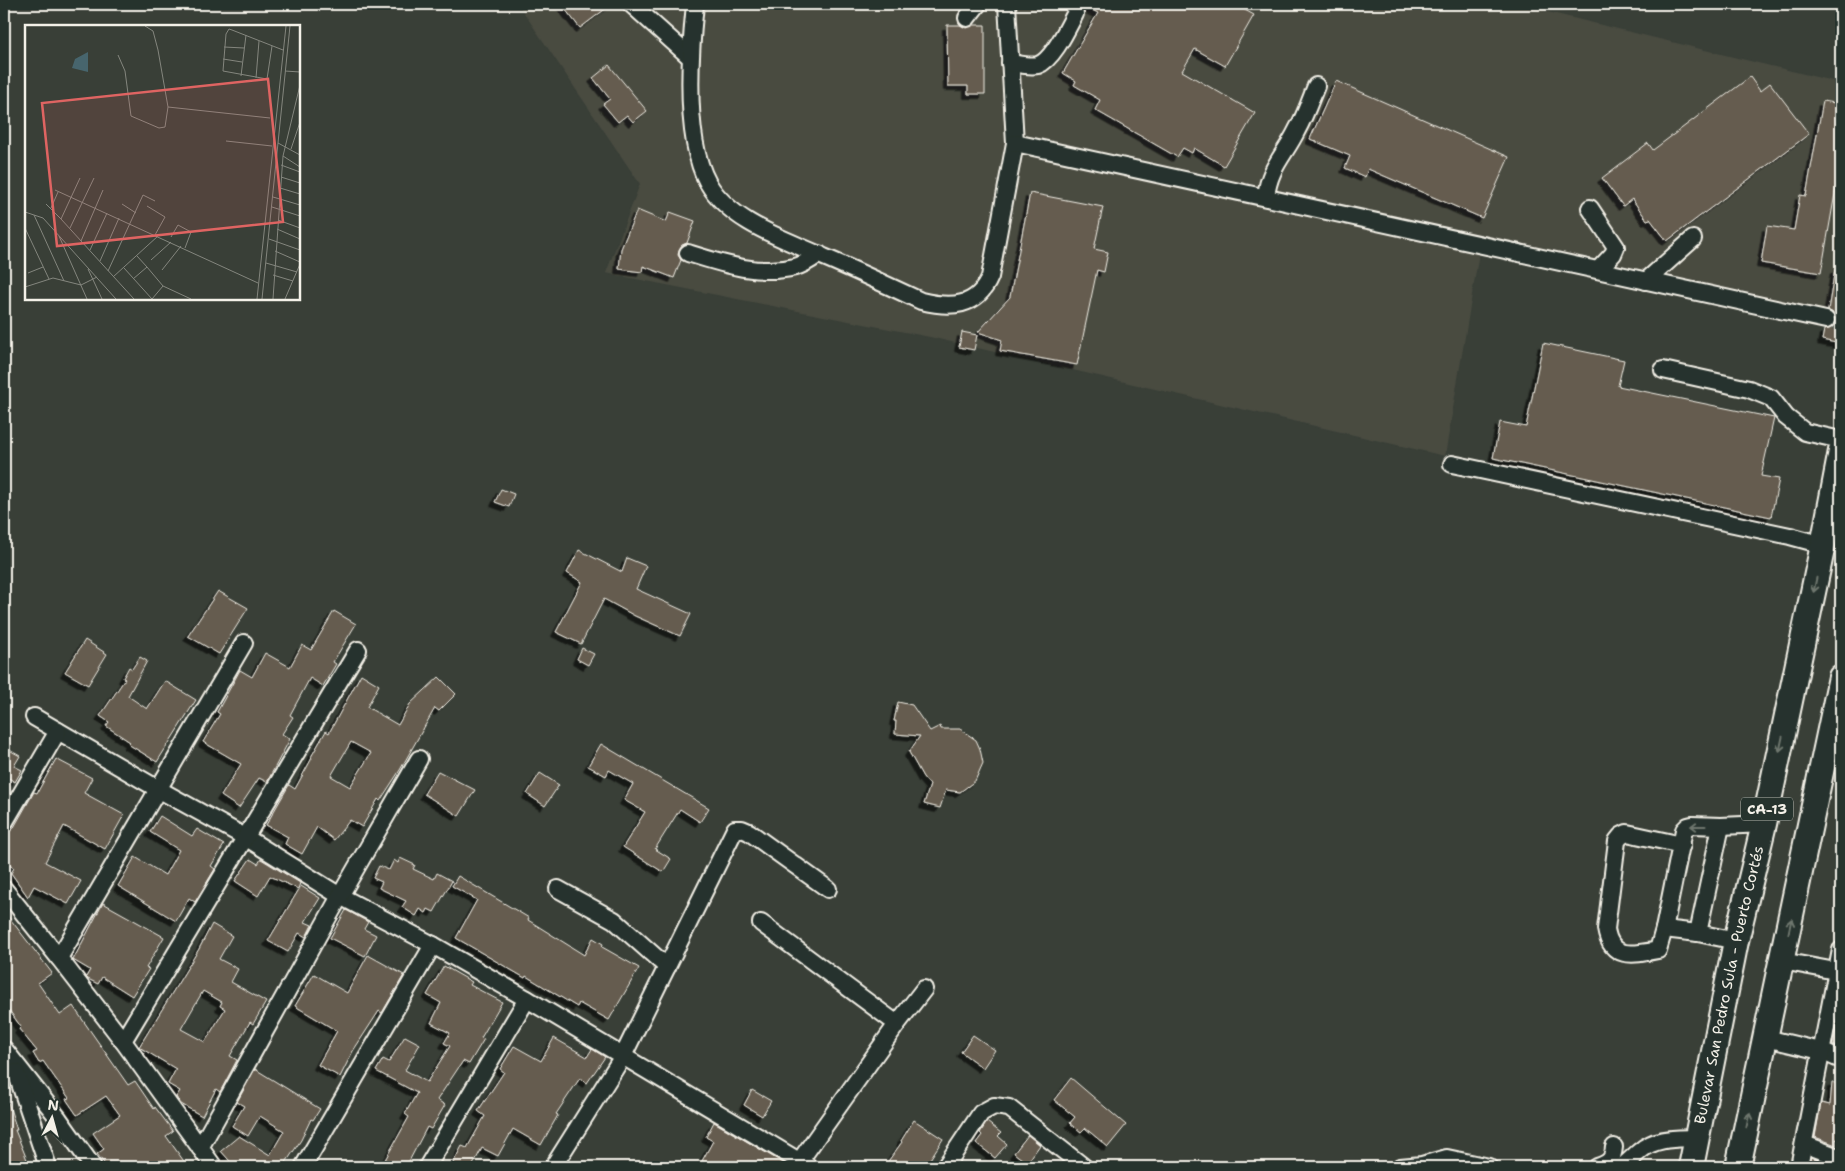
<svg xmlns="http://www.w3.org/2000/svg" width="1845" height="1171" font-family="'Shantell Sans',sans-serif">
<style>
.built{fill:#494b41}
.building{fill:#655c4f;stroke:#f4f1e8;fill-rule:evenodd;filter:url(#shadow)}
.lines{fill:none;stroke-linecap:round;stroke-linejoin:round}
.minor-tunnel{stroke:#555a52;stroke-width:16;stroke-dasharray:16 8;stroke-linecap:butt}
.minor-casing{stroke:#f4f1e8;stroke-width:20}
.highway-casing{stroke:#f4f1e8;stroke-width:28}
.minor{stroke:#26332d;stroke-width:16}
.highway{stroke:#26332d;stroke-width:24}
.oneway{stroke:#6e766e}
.labels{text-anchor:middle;stroke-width:4.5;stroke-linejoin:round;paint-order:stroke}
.shield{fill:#26332d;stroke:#b6b8b0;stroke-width:1}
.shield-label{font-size:14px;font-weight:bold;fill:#f4f1e8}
.street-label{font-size:15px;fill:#f4f1e8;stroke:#26332d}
.inset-road{fill:none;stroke:#84867e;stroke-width:1}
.view{fill:#df6462;fill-opacity:0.15;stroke:#df6462;stroke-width:2.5}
.inset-edge{fill:none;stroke:#f4f1e8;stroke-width:2.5}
</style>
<defs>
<filter id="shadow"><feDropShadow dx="-4.5" dy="4.5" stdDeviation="0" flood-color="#0009"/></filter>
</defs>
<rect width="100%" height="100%" fill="#393f37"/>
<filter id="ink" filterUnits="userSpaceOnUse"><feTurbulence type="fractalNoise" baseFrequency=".02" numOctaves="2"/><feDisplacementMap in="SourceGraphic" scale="10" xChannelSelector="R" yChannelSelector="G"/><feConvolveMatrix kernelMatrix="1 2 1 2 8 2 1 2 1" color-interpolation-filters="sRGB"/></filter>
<g filter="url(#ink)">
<path class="built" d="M518,4H1515L1841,83V296H1840L1836,318L1482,235L1445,456L930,337L606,273L640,184Z"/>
<g class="building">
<path d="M561,4H612L580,28Z"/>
<path d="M1081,4H1234L1254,15L1225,66L1195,49L1182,71L1255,113L1224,166L1194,148L1192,153L1183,148L1177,157L1095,110L1100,100L1074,85L1076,81L1063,73L1098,13Z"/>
<path d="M947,25H960L966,28L974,25H985V94H968V86H948Z"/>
<path d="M609,65L647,111L633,122L627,115L618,122L603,104L610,99L593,78Z"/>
<path d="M1750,77L1760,91L1770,83L1809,134L1667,241L1650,219L1647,220L1632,199L1623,206L1602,178L1648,143L1653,150Z"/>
<path d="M1336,81L1509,157L1482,218L1368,169L1365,177L1345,168L1350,156L1310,139Z"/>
<path d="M1823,101L1841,104V173L1839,189L1836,188L1821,273L1761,263L1767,226L1794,230L1800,195L1806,196Z"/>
<path d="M1030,193L1103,207L1094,249L1108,252L1104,272L1097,270L1077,365L1000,351L1002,340L978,332L1010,297Z"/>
<path d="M637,210L666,222L670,212L695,221L687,243L682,245L679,250L678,255L681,260L674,278L643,266L642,272L619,269L621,249Z"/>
<path d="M1835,269L1841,270V344L1822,340L1824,330L1833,327L1836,322L1833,313L1828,310Z"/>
<path d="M962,332L977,335L974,350L959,347Z"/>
<path d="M1543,343L1624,360L1618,386L1774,418L1761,476L1779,479L1771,517L1493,458L1500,422L1526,427Z"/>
<path d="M501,489L514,494L509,507L495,502Z"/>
<path d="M579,550L622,572L627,558L646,566L636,589L691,614L680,636L635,616L604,599L581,644L556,632L582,582L567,573Z"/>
<path d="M218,591L248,608L219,654L188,636Z"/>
<path d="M334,611L356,624L333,662L336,664L323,686L310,678L290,715L293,717L282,734L290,739L267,782L259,778L239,808L221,796L241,764L203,742L220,714L217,712L240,670L252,677L265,653L290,667L302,645L311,650Z"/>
<path d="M85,640L107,654L88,685L65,672Z"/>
<path d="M582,648L594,654L588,665L577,659Z"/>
<path d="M140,657L147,661L128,696L147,709L165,681L196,700L157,762L128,744L130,742L106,726L109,722L100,716L125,679L123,678L129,667L132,669Z"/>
<path d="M361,674L379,685L367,707L398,725L410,704L439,677L456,694L439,711L435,708L400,770L380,801L378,799L362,827L350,820L334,840L317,827L302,854L285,844L288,837L266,825L289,785L295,789L312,758L311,757L326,731L329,733ZM351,742L371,753L350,787L331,776Z"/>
<path d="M898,702L912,705L930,731L940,726L941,729H960L976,740L980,749L983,763L975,781L960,792L946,790L940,808L924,804L930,785L923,777L909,752L920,736L895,734L896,721H894Z"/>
<path d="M601,744L709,808L700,822L680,809L655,849L671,859L663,872L623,847L645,812L624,800L633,784L609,770L606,776L588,766Z"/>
<path d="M4,747L20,756L14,766L22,770L15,782L7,777L4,783Z"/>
<path d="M56,759L92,778L84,793L124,815L105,849L64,826L45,862L81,881L68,904L34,886L28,897L11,873L14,868L4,862V841L10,831L13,829L34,792L37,793Z"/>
<path d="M438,771L475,790L459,816L424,794Z"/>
<path d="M540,773L559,785L545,806L527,794Z"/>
<path d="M160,816L192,836L197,829L224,845L211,866L215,869L195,902L189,898L176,921L118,886L135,857L165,875L179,850L150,832Z"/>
<path d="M400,858L415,865L413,869L434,879L437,873L452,881L434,912L428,909L426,913L420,909L416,916L402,907L406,901L379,888L382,882L373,878L379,866L389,870L394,860L398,863Z"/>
<path d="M250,859L258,864L261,859L300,883L298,889L270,876L258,896L235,881Z"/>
<path d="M458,876L529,918L528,920L584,955L593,938L603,944L602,947L639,968L609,1020L579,1003L577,1007L526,976L525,978L456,938L477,900L452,886Z"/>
<path d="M301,886L320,898L305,922L312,925L306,937L299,933L288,952L268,941Z"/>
<path d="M103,903L164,937L146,968L149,969L132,996L102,977L98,984L88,979L86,977L90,970L73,960Z"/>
<path d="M346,910L368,922L364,929L376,935L365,956L330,938Z"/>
<path d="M4,911L52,973L38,983L60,1015L73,1006L128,1085L135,1081L154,1109L155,1107L173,1131L166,1136L188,1167H107L97,1154L104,1149L93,1133L120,1115L106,1096L77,1115L66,1099L69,1098L43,1061L39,1063L33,1053L37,1051L19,1029L21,1027L4,1003Z"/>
<path d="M212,924L232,936L219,959L238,969L231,982L266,1002L253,1024L250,1022L230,1056L237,1060L220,1092L216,1089L202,1116L181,1104L176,1097L180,1091L168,1084L176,1069L139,1047L199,949ZM203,991L222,1002L220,1006L225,1009L205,1042L181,1029Z"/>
<path d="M368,955L404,975L382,1013L379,1011L353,1051L340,1077L318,1065L337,1031L295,1006L314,974L347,993Z"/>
<path d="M444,966L472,982L470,985L502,1002L481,1038L484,1039L469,1064L463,1061L437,1100L445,1105L431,1129L427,1127L406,1167H381L409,1117L405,1114L417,1093L376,1071L383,1059L389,1062L405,1036L420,1044L405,1070L427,1082L450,1046L444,1043L450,1033L431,1023L441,1003L427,995Z"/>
<path d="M1839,1013L1841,1014V1049L1833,1045Z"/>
<path d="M973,1035L995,1050L983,1068L961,1052Z"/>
<path d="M554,1038L587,1057L592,1049L605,1057L587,1083L580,1078L556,1114L558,1115L541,1145L513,1129L498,1156L482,1148L472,1167H451L462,1146L467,1148L485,1116L478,1111L504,1072L500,1069L514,1046L541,1061Z"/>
<path d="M255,1069L320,1109L313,1120L311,1119L301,1140L285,1164L291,1167H235L221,1151L239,1136L270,1155L284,1131L260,1116L248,1136L232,1126L244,1106L237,1102Z"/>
<path d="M1071,1078L1126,1125L1108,1147L1085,1128L1081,1132L1070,1123L1075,1117L1054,1100Z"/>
<path d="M1832,1083H1841V1125L1839,1140L1836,1139V1145L1815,1137L1821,1103L1830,1105Z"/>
<path d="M752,1090L771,1101L762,1116L744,1105Z"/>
<path d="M6,1096L17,1130H15L30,1167H4V1097Z"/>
<path d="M914,1120L943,1139L925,1167H884L902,1142L901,1141Z"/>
<path d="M714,1122L790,1167H714L702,1161L713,1141L706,1137Z"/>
<path d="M987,1122L1001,1133L998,1136L1007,1144L995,1158L976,1143L982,1135L980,1133Z"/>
<path d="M1028,1135L1040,1145L1027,1163L1014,1153Z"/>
<path d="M1811,1157L1833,1166V1167H1809Z"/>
</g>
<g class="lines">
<path class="minor-tunnel" d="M1826,320L1841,323"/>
<g class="minor-casing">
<g id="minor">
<path d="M631,4L690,57"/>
<path d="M695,4C690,52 684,140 708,183C731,223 785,239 824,257C857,271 889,286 921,301C950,308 977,308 990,277L1015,143L1007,4"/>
<path d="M967,18L978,4"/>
<path d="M1010,63C1018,64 1030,67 1038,65C1053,60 1068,27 1075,14"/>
<path d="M1015,143L1826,320"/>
<path d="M1266,197C1269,167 1285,155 1297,130C1305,116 1310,101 1316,86"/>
<path d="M1590,208L1616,247L1613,254L1598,270"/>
<path d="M688,253C723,264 759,276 795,267C803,265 812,259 819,254"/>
<path d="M1646,281L1693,239"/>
<path d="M1663,370L1749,389L1771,398L1786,417L1805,432L1841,440"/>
<path d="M1452,464L1790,536L1823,545"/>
<path d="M34,717L158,789L245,837L340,896L433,945L527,999L809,1167"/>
<path d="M4,823L58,731"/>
<path d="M4,889L59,958"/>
<path d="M558,889L614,920L667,967"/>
<path d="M761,923L897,1024L799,1162"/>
<path d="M1664,929L1658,950C1633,955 1611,960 1606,929L1617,841L1621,836L1627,833L1682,845"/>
<path d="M1698,933L1721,826"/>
<path d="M1736,941L1698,933L1664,929L1684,830L1688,826L1692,825L1721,826L1764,824"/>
<path d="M1782,961L1841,972"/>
<path d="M897,1024L924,989"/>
<path d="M1766,1038L1821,1051L1841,1060"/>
<path d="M123,1041L358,650"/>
<path d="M4,1049L59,1119L93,1167"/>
<path d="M16,1072L48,1167"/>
<path d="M1804,1144L1841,1158"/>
<path d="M200,1148L340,896L419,759"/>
<path d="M214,1167L123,1041L59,958L244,643"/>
<path d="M303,1167L433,945"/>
<path d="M427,1167L527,999"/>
<path d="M553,1167L623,1056L735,829H742L749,832L828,889"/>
<path d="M945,1167L981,1113L994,1106L1009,1108L1084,1167"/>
<path d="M1400,1167L1422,1165L1447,1158L1489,1167"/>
<path d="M1597,1167C1609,1163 1613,1160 1614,1147"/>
<path d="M1622,1167C1628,1162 1634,1156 1640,1151C1656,1137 1677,1139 1697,1138"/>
<path d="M1799,1167L1841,950"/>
</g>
</g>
<g class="highway-casing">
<g id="highway">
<path id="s1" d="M1691,1167L1736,941L1764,824L1823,545L1841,451"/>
<path d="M1738,1167L1841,677"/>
</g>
</g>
<use href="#minor" class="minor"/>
<use href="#highway" class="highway"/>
</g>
<defs><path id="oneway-shaft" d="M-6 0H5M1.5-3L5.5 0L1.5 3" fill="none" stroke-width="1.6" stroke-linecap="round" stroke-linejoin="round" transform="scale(1.25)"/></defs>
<g class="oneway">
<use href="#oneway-shaft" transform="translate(1815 585) rotate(102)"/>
<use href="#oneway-shaft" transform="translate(1781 744) rotate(102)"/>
<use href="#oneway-shaft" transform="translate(1698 826) rotate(180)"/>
<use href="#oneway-shaft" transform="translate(1790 926) rotate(-78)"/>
<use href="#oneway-shaft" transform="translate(1748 1120) rotate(-78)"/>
</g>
</g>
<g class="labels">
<rect class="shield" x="1741" y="797.5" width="52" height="23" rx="4"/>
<g class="shield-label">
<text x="1767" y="814">CA-13</text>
</g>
<g class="street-label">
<text dy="5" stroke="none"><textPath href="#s1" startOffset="186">Bulevar San Pedro Sula - Puerto Cortés</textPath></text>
</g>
</g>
<g transform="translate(25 25)">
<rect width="275" height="275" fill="#393f37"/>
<path d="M63,27V47L47,43L50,34Z" fill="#47656d"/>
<path class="inset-road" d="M247,21L242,54L198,46L201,9L204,4L207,5L258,25M199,22L219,23M93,30L100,46L106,91L134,103L140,102L143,82L133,25L128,6L120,1M198,34L217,37M260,46L275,47M216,51L221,10M231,53L234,16M143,82L245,93M201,116L247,121M253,118L275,130M266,124L275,97M258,131L275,142M256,140L275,147M256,152L275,158M55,153L36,194L109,274M255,163L275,169M30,165L233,258M248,172L275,180M21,179L36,194M97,179L111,188M122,181L140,192L130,210M247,182L275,191M26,183L33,167M0,187L18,193L91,274M9,190L39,256M253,195L275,203M0,203L24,254M45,203L69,153M252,204L275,214M34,211L62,274M146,212L153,200L166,207L160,223M244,214L275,225M56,216L78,165M65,225L82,188M250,226L275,237M126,235L146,217M75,236L94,193M241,238L272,247M122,242L138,261L166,274M99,243L127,274M63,244L77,274M137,245L156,221M83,246L118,170L130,176M3,248L18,242M248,250L268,256M88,252L133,211M108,254L122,242L112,231M0,262L28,253L56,260L72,252M127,274L138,261M232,274L261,1M237,274L265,1M248,274L258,131L275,60M260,274L275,239"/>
<path class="view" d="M243,54L258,197L32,221L17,78Z"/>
<rect width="275" height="275" class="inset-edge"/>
</g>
<rect width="1845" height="1171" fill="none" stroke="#26332d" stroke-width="20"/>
<rect x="10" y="10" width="1825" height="1151" fill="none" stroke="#f4f1e8" stroke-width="2" filter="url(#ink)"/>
<g transform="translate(52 1118) rotate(6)" stroke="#26332d" stroke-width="4" paint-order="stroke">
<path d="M0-4L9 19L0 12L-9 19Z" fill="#f4f1e8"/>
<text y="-8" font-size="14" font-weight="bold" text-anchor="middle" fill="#f4f1e8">N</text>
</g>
</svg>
